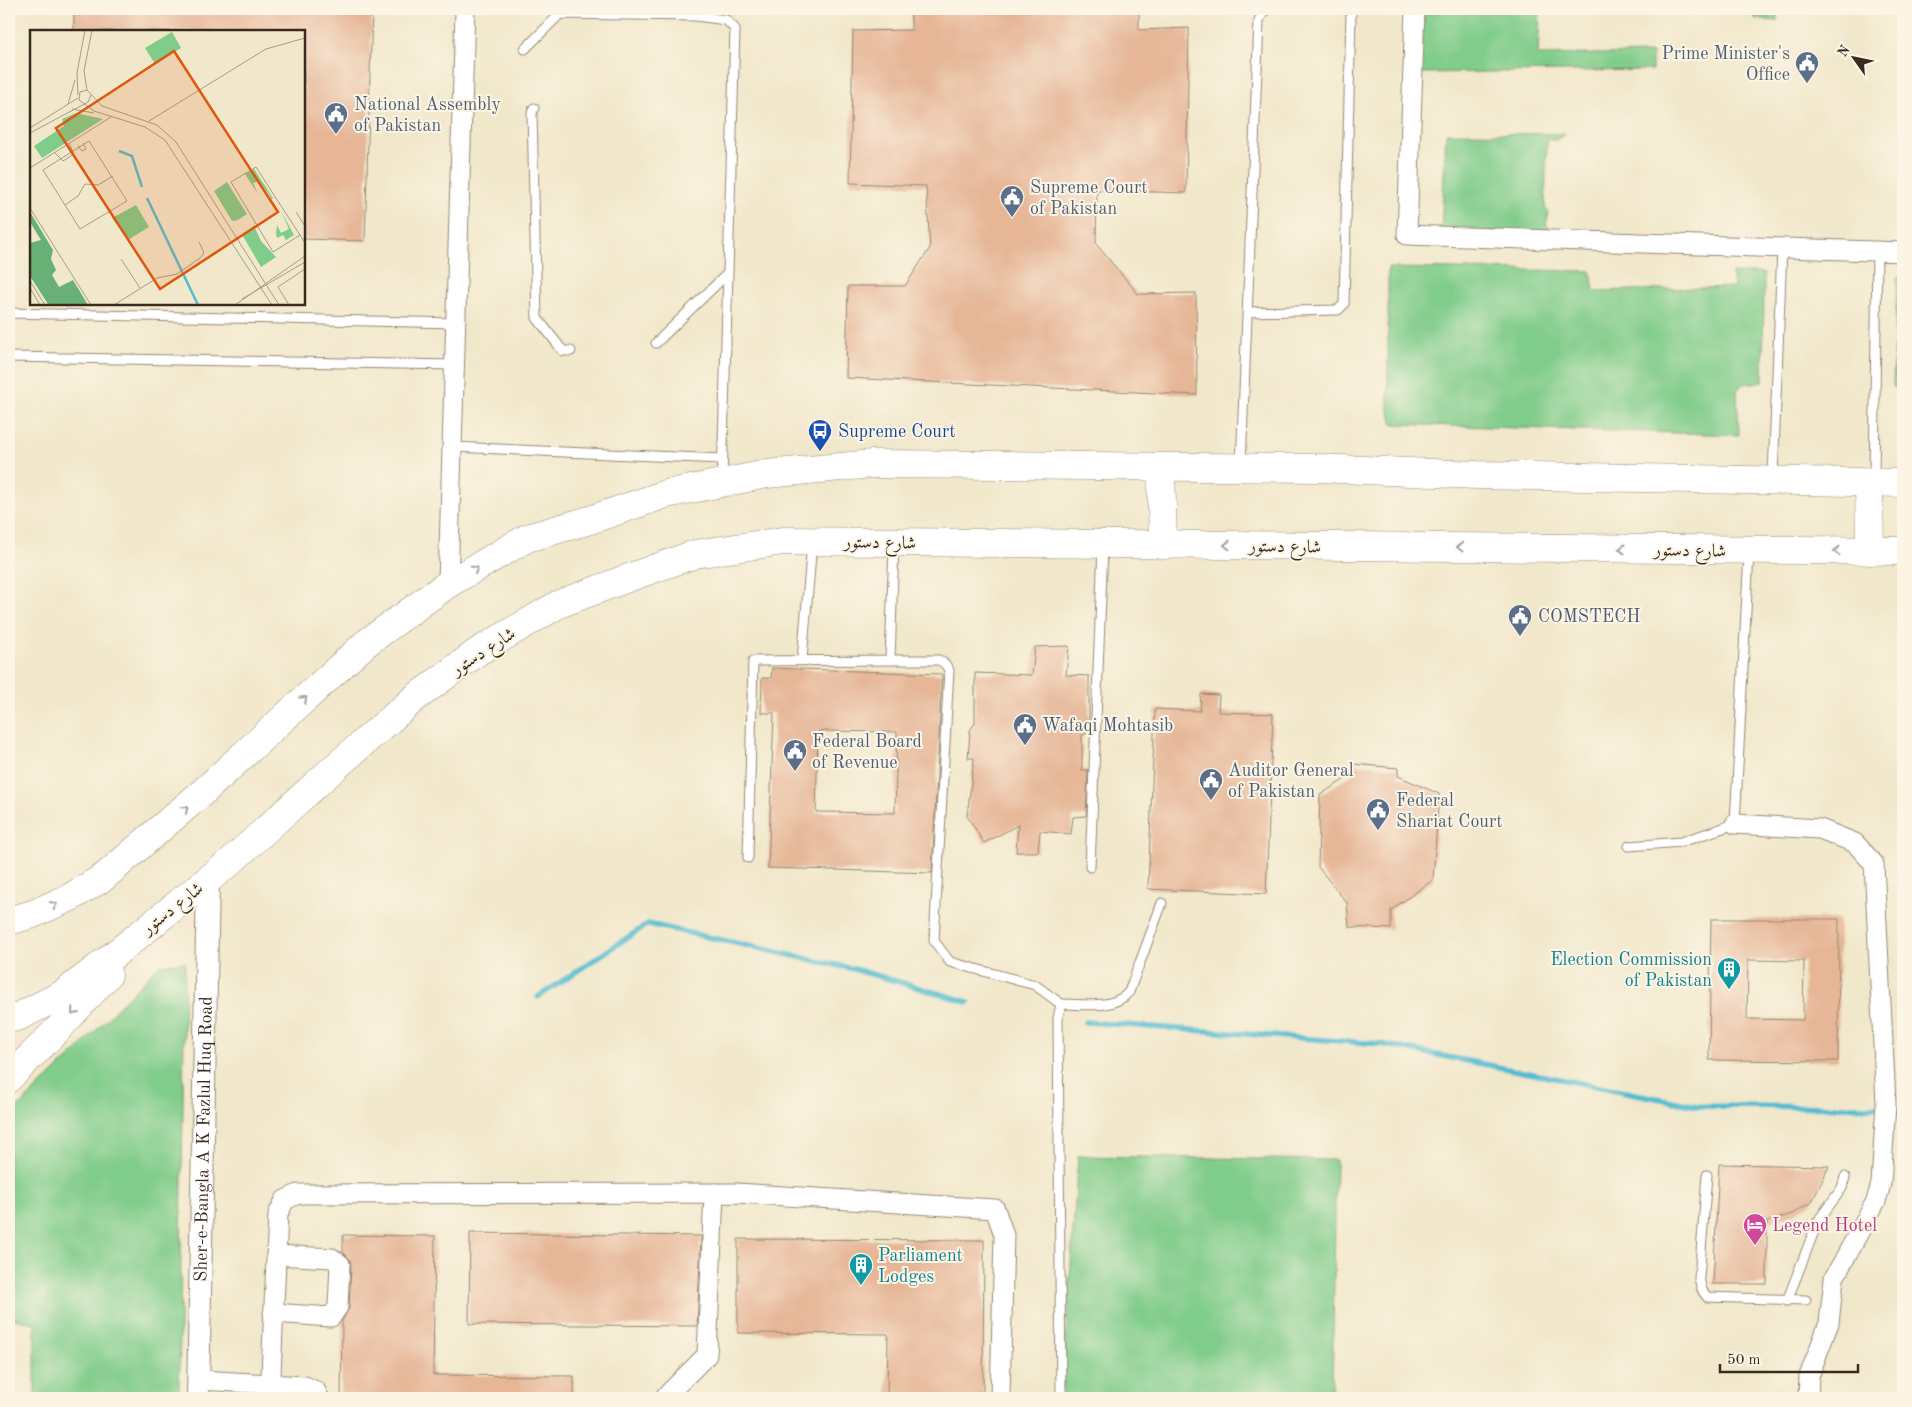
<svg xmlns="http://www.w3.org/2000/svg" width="1912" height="1407" font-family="'Old Standard TT',Amiri,serif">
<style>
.green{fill:#80cc8a;stroke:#5e7b54}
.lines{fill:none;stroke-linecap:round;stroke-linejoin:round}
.stream{stroke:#53bcd0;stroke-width:5.5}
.building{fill:#e6b697;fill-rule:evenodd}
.service-casing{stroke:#968874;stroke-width:11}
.minor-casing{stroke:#968874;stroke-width:21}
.tertiary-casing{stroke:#968874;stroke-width:24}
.primary-casing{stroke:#968874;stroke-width:29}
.service{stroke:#fff;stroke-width:9}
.minor{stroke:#fff;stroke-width:19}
.tertiary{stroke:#fff;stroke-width:22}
.primary{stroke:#fff;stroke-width:28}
.oneway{stroke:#a79f9a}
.labels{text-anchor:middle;stroke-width:4;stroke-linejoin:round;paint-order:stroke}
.service-label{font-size:18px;fill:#4e5e75;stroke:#fcf5e5;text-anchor:start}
.transit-label{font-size:18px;fill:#164399;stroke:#fcf5e5;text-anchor:start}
.street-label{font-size:18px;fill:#3b2a1e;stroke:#fcf5e5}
.culture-label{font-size:18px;fill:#0d838f;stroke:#fcf5e5;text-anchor:end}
.hotel-label{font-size:18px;fill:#b23c85;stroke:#fcf5e5;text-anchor:start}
.inset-river{fill:none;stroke:#53bcd0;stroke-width:2.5}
.inset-road{fill:none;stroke:#a89b85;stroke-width:1}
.view{fill:#df570d;fill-opacity:0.15;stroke:#df570d;stroke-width:2.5}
.inset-edge{fill:none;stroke:#3b2a1e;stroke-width:2.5}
</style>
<rect width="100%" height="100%" fill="#fcf5e5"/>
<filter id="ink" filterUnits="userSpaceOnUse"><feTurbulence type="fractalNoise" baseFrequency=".02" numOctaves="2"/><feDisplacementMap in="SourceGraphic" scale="10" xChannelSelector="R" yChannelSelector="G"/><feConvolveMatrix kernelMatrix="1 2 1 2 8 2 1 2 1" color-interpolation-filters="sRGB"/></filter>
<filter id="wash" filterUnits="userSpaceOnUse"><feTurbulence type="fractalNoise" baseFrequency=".0096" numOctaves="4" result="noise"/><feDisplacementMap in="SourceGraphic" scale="20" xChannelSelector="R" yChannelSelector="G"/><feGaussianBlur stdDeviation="1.12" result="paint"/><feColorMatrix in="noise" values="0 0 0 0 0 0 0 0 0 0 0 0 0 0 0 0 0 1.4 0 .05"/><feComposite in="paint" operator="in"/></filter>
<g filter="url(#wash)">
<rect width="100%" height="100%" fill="#f1e7ca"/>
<g class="green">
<path d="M9,9H12L9,182Z"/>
<path d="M1421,9H1540L1538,55L1652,53V70L1419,73Z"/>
<path d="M1755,9H1778L1777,21L1755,19Z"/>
<path d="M1446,133L1565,134L1556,140H1547L1545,208L1549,213L1546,224L1551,231L1441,233Z"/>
<path d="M1388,268L1591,271L1594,291L1734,287L1732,273H1764L1763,382L1743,384L1737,390L1739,435L1393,424L1388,407Z"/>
<path d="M1903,277V388L1893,387L1897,278Z"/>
<path d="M185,962L179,1398H35V1323L9,1318V1120L19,1106L74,1053L159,965Z"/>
<path d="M1078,1156L1336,1160L1332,1398H1062Z"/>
</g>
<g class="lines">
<g class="stream">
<path d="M538,997L648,924L854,969L968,1002"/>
<path d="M1085,1022L1381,1044L1697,1106L1878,1107L1903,1116"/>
</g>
</g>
<g id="blocks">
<g class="building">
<path d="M74,9H372L365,241L304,239V31H74Z"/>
<path d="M911,9H1139V30L1189,28L1186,193L1097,190L1096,244L1138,294L1196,293L1197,395L846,378L848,286H905L930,248L926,186L850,183L853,31L911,30Z"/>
<path d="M1069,646L1066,675L1089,676V733L1082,735V770H1088L1086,816L1073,817L1071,834L1040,831L1038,852H1016L1018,825L984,843L967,816L974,758H968L970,730L975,723V673L1032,675L1035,647Z"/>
<path d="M772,668L942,674L932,873L768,868L774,713H761L762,678H771ZM818,731L897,732L895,813L816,812Z"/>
<path d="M1201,694L1219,695L1218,712L1273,714L1266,894L1148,889L1155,709L1200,711Z"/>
<path d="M1353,764L1398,768V776L1439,794L1433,880L1391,910V929L1349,927L1347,903L1318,867L1320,795L1353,774Z"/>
<path d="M1711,919H1839L1838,1061L1709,1060ZM1748,960L1804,961L1803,1020L1747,1019Z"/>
<path d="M1719,1164L1829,1166L1812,1202L1792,1214L1767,1222V1284H1713Z"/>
<path d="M470,1233L701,1236L697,1326L469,1324Z"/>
<path d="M343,1235L435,1236L433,1375L574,1376V1398H341L342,1321L349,1308L351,1265L350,1259L343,1252Z"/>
<path d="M738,1239L984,1240L983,1398H887L888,1334L738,1333Z"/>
</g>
</g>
</g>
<g filter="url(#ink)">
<use href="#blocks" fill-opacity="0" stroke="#968874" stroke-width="1"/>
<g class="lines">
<g class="service-casing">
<g id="service">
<path d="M525,49L560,14L696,16L726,20L735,29L722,480"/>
<path d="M534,108L532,113L537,318L563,351H571"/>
<path d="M1248,312L1338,310L1344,304L1351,13L1348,9"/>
<path d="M9,313L456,323"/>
<path d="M656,343L727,274"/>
<path d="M9,357L455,365"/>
<path d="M452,447L722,459"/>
<path d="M1241,465L1259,21L1263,12L1268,9"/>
<path d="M1773,477L1782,248"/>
<path d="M1874,480L1877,251"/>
<path d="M802,660L812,543"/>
<path d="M890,660H939L945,664L949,670L934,941L950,962L1035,985L1061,1004"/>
<path d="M1629,846L1681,842L1735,824L1749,553"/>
<path d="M748,858L753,661L890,660L894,545"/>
<path d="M1090,867L1103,547"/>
<path d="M1707,1175L1699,1278L1702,1290L1707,1297L1806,1300"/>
<path d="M1787,1301L1818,1221L1842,1188L1845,1177"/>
<path d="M1061,1398L1058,1018L1061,1004C1084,1004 1113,1010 1129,992L1162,903"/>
</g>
</g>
<g class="minor-casing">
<g id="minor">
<path d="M1415,9L1407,235L1903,252"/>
<path d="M448,584L465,9"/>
<path d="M1735,824L1820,829L1855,843L1874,864L1886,1103L1881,1184L1876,1201L1834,1278L1829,1323L1809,1376L1808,1398"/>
<path d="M273,1313L331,1317L338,1307L340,1264L332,1258L276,1255"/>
<path d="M199,1380L305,1386L316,1391L319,1398"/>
<path d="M270,1398L278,1214L285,1200L298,1194L736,1193L995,1209L1004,1235L1000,1398"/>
<path d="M664,1398L707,1355L714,1193"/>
</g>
</g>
<g class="tertiary-casing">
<g id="tertiary">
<path id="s1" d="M198,1398L208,880"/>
</g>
</g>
<g class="primary-casing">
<g id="primary">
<path d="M1161,467L1163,545"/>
<path d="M1869,483L1870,551"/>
<path d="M9,921L33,914L71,897L104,877L204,791L365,644L448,584L527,538L590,520L666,494L767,474L872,464L1318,468L1477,475L1903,483"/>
<path d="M9,1019L20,1016L63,994L110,958L229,863L333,769L415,698L479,651L559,604L628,578L695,554L783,541L1903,551"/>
<path d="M9,1078L58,1029L108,975"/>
</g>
</g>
<use href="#service" class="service"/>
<use href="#minor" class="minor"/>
<use href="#tertiary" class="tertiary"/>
<use href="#primary" class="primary"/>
</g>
<defs><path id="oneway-chevron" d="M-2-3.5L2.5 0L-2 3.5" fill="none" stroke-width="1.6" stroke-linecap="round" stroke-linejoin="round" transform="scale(1.25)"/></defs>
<g class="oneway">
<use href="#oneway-chevron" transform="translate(1227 545) rotate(-179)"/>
<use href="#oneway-chevron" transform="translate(1460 547) rotate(-179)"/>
<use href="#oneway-chevron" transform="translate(1622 549) rotate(-179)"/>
<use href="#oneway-chevron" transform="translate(1837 551) rotate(-179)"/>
<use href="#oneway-chevron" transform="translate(475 569) rotate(-30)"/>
<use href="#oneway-chevron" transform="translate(304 699) rotate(-42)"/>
<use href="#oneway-chevron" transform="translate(185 809) rotate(-41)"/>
<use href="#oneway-chevron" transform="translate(54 905) rotate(-25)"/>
<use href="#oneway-chevron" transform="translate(74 1012) rotate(132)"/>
</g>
</g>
<defs>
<g id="civic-pin" transform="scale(1.25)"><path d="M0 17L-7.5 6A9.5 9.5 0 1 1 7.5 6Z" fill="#5c6f8a" stroke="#fcf5e5"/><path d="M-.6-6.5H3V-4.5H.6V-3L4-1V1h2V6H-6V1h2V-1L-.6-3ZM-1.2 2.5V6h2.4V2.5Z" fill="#fff"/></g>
<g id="bus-pin" transform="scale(1.25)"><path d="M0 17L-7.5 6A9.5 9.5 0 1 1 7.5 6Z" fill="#1a4fb4" stroke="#fcf5e5"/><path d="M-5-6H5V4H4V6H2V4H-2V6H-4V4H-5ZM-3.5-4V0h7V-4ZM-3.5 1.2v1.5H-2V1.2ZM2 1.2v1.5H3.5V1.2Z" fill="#fff"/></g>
<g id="building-pin" transform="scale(1.25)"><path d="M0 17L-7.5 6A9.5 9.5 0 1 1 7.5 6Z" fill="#0f9aa8" stroke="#fcf5e5"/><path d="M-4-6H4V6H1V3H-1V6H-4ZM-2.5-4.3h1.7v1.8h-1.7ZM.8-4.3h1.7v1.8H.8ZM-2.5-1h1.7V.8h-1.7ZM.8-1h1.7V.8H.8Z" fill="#fff"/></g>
<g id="hotel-pin" transform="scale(1.25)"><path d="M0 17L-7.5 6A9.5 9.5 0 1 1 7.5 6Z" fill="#d1479c" stroke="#fcf5e5"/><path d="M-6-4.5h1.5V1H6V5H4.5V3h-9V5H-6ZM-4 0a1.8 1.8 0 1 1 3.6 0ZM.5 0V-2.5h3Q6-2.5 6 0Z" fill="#fff"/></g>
</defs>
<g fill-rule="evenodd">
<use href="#civic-pin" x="1807" y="63"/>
<use href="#civic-pin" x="336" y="114"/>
<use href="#civic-pin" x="1012" y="197"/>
<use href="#bus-pin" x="820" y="431"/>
<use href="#civic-pin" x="1520" y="616"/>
<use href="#civic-pin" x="1025" y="725"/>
<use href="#civic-pin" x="795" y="751"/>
<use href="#civic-pin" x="1211" y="780"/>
<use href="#civic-pin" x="1378" y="810"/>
<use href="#building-pin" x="1729" y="969"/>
<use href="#hotel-pin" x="1755" y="1225"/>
<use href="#building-pin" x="861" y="1265"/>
</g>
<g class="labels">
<g class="service-label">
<text x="1790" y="59" text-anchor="end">Prime Minister's<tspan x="1790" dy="21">Office</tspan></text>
<text x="354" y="110">National Assembly<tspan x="354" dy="21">of Pakistan</tspan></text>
<text x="1030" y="193">Supreme Court<tspan x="1030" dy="21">of Pakistan</tspan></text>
<text x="1538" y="622">COMSTECH</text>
<text x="1042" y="731">Wafaqi Mohtasib</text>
<text x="812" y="747">Federal Board<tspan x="812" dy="21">of Revenue</tspan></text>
<text x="1228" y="776">Auditor General<tspan x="1228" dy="21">of Pakistan</tspan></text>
<text x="1396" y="806">Federal<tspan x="1396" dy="21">Shariat Court</tspan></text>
</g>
<g class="transit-label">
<text x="838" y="437">Supreme Court</text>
</g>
<g class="street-label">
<text transform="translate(880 542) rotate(1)" y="6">شارع دستور</text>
<text transform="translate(1285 546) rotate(1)" y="6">شارع دستور</text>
<text transform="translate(1690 550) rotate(1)" y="6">شارع دستور</text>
<text transform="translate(483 651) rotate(-33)" y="6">شارع دستور</text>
<text transform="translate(172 908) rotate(-38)" y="6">شارع دستور</text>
<text dy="6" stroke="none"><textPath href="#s1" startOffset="259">Sher-e-Bangla A K Fazlul Huq Road</textPath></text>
</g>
<g class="culture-label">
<text x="1712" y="965">Election Commission<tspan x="1712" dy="21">of Pakistan</tspan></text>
<text x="878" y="1261" text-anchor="start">Parliament<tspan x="878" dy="21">Lodges</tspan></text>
</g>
<g class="hotel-label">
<text x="1772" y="1231">Legend Hotel</text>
</g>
</g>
<g transform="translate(30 30)">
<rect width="275" height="275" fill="#f1e7ca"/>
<path d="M142,2L151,18L125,34L115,18ZM46,83L73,89L12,128L4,116L34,96L32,89ZM224,139L243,168L239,172L241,167L229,151L223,153L228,164L215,144ZM197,152L217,184L208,190L202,191L184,161ZM106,175L119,197L98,210L82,188ZM251,181L264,205L256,210L253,205L247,208L246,204L247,195L251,203L259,199ZM224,196L231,211L246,227L231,237L213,206Z" fill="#80cc8a"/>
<path d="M0,182L23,220L21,229L26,240L22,245L29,257L43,250L58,275L18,274L0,246V213L11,210L0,192Z" fill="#68b076"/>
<path class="inset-river" d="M89,121L102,126L112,157M117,168L168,275"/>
<path class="inset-road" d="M57,60L54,41L62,0M48,65L47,43L55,0M38,74L45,50M42,79L64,83M119,91L236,19L275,8M0,98L48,68M0,103L58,72L61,65M59,111L97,171L50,199L13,140ZM48,116L52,121L56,119L53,113M24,122L33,131L44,124L39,113M0,138L81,87M35,175L48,166L55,154L68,155L83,146M0,178L61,275M266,182L275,196M270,205L243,222L201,152L226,137L253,179L270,205L275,213M91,229L110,258M0,251L15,275M0,258L10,275M212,269L275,232M84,275L127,248L147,244L170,228L174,223L169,212M205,275L275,226M242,275L135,110L115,97L64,81L49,70L50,62L57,60L72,76L127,95L146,112L249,275M259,275L248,257L275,239"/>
<path class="view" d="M144,21L248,182L130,259L26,98Z"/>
<rect width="275" height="275" class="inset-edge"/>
</g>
<rect width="1912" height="1407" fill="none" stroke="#fcf5e5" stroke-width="30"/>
<g transform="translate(1854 58) rotate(303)" stroke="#fcf5e5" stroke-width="4" paint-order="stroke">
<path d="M0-4L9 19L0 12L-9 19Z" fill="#3b2a1e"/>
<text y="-8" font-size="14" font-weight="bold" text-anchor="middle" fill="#3b2a1e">N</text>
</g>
<path d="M1720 1364v8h138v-8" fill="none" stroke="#3b2a1e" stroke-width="2.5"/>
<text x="1727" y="1364" font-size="15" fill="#3b2a1e" stroke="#fcf5e5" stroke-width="4" paint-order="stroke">50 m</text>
</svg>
